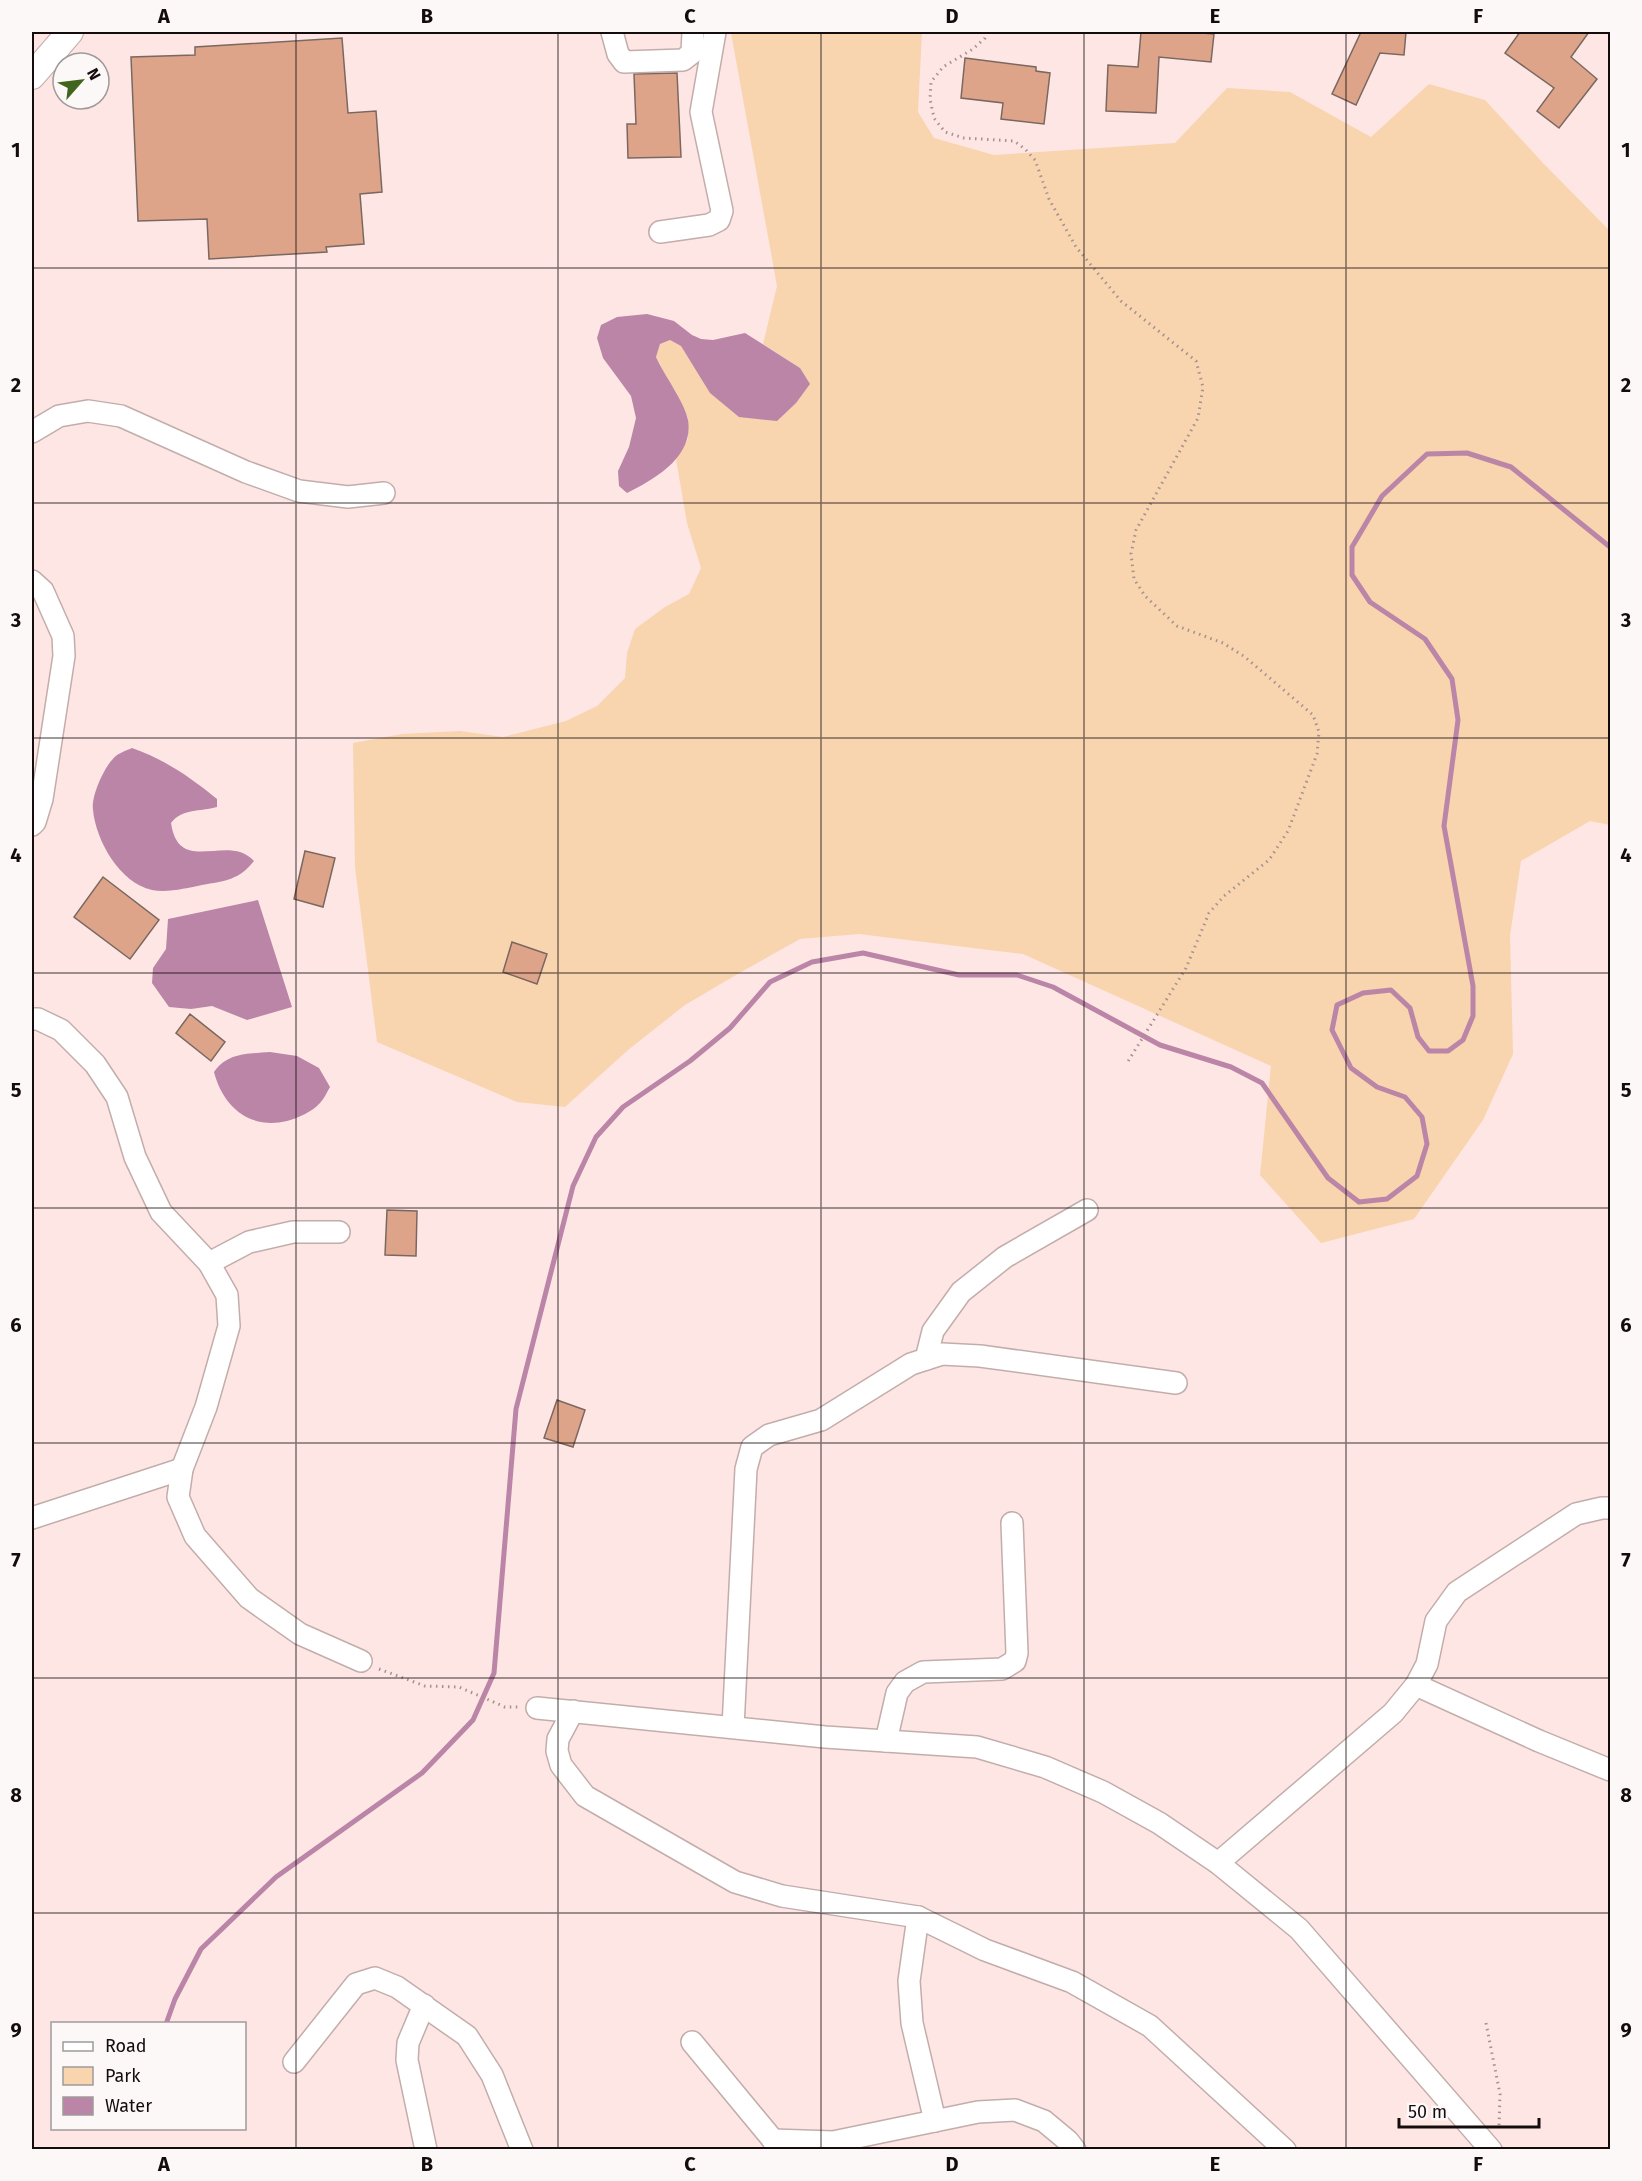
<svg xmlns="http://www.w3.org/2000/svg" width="1642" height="2181" font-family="'Fira Sans',sans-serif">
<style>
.green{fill:#f8d4af}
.water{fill:#ba85a7}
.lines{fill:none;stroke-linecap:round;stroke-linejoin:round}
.stream{stroke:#ba85a7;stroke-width:5}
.building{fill:#dea48a;stroke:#7a6860;stroke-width:1.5}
.minor-casing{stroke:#c3adab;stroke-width:24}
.major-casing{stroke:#c3adab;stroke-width:28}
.path{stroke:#a49291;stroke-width:3;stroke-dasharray:1.5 4.5;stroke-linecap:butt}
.minor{stroke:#fff;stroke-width:21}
.major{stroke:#fff;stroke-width:26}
.grid{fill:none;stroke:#140c0c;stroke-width:1.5;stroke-opacity:0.55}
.neatline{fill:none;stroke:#140c0c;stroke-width:2}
.grid-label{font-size:20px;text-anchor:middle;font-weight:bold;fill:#140c0c}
</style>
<rect width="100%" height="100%" fill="#fee6e4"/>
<path class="green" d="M749,32H922L918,112L934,138L994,155L1175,143L1227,88L1290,92L1371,137L1429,84L1485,100L1543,163L1610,231V825L1590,821L1521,861L1510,936L1513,1054L1483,1120L1414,1219L1321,1243L1260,1175L1271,1066L1023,954L859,934L800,939L741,972L685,1005L628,1050L565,1107L517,1102L377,1042L355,867L353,743L402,734L460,731L503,737L566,721L597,706L625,678L627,653L635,629L665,607L689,594L701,568L687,523L676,459L688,439V418L656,357L660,344L670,340L681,346L693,365L800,368L763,344L777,286L731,33Z"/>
<g class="water">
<path d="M647,314L674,321L692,335L701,339L713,340L745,333L800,368L810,384L796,403L777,421L739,417L710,393L681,346L670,340L660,344L656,357C664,375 685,403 688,420C694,457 655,479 627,493L619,486L618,471L629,447L636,418L631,396L603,358L597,338L601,325L617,317Z"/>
<path d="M132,748C164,759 190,777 217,799V807C200,812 182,808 171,823C179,877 228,832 254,861C239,880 225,881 202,885C187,888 168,893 152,890C120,883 96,841 93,810C91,797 103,770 112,760C116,754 125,751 132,748Z"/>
<path d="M258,900L292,1007L247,1020L212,1006L191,1009L169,1007L152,983L153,968L166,949L168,919Z"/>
<path d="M270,1052L297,1056L319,1068L330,1087C327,1092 324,1099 320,1103C312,1112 298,1118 287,1121C250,1130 223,1107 214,1072C228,1052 248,1054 270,1052Z"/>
</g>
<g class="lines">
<path class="stream" d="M166,2024L175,1999L201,1949L276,1877L422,1773L473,1720L494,1673L516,1409L573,1186L596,1137L623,1107L690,1061L730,1028L770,982L812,962L863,953L959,975H1017L1053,987L1160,1045L1231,1067L1262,1083L1328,1178L1359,1202L1387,1199L1417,1176L1427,1144L1422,1117L1405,1097L1377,1087L1351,1068L1332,1030L1337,1005L1363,993L1391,990L1410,1008L1418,1037L1429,1051H1448L1463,1040L1473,1016V986L1444,826L1458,720L1452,679L1425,639L1370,602L1352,575V547L1382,496L1427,454L1467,453L1511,467L1610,547"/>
</g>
<g class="building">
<path d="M1141,32H1190L1214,34L1211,62L1159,57L1156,113L1106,111L1108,65L1138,67Z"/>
<path d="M1361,32H1406L1404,55L1380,53L1356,105L1332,94Z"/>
<path d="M1520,32H1589L1571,57L1597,79L1559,128L1537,111L1554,88L1505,53Z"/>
<path d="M342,38L348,113L376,111L382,192L360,194L364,244L326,247L327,252L209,259L207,219L138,221L131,57L195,55V47Z"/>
<path d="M965,58L1036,67V71L1050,73L1044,124L1001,119L1003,103L961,98Z"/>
<path d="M677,73L681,157L628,158L627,124H636L634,74Z"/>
<path d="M305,851L335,858L323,907L294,899Z"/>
<path d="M103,877L159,920L130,959L74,917Z"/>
<path d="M512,942L547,954L537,984L503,972Z"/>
<path d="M190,1014L225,1042L211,1061L176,1033Z"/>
<path d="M387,1210L417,1211L416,1256L385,1255Z"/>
<path d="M557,1400L585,1410L573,1447L544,1438Z"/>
</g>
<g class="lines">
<g class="minor-casing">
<g id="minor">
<path d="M612,32L618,54L624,62L683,60L692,53L693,32"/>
<path d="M660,232L709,225L719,220L722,211L701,112L715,32"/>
<path d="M32,432L59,416L88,411L121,416L246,472L299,491L348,497L384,493"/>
<path d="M32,581L43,591L63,636L64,656L42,799L35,822L32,825"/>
<path d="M32,1019H38L61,1030L95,1064L117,1097L135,1157L161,1212L209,1263L227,1295L229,1326L206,1407L182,1469L178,1497L195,1536L249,1598L300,1634L361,1661"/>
<path d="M209,1263L249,1242L293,1232H339"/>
<path d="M926,1359L933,1331L961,1292L1005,1257L1087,1210"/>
<path d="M32,1518L182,1469"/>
<path d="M1416,1685L1539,1741L1610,1770"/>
<path d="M537,1708L825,1737L977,1747L1045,1767L1103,1792L1159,1823L1218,1863L1299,1929L1491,2150"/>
<path d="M573,1711L558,1739L557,1751L561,1765L585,1796L735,1882L782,1896L918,1917L985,1950L1072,1982L1150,2026L1285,2150"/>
<path d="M733,1727L746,1469L752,1447L769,1435L821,1420L911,1364L942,1354L980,1356L1176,1383"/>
<path d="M886,1741L897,1693L905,1682L923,1672L1002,1669L1015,1661L1017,1653L1012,1523"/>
<path d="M1218,1863L1393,1713L1416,1685L1427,1664L1436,1621L1457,1592L1576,1514L1602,1508H1610"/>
<path d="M918,1917L909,1981L912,2023L935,2121"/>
<path d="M424,2005L408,2043L407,2060L426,2150"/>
<path d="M692,2042L773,2140L777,2150"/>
<path d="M294,2062L356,1984L375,1978L397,1987L467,2036L492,2075L522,2150"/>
<path d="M773,2140L833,2142L978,2112L1015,2110L1044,2121L1068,2141L1075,2150"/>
</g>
</g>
<g class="major-casing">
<path id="major" d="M32,76L70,32"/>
</g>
<g class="path">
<path d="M987,32L985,38L973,49L943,67L931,82L930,99L934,118L945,132L964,138L1014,141L1025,149L1035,160L1049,199L1076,247L1121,301L1196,361L1203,387L1198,418L1136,530L1131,554L1134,579L1145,596L1177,626L1223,643L1245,657L1313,715L1319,732L1317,754L1288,831L1269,860L1224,896L1209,913L1186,968L1127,1063"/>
<path d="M379,1669L425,1686L459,1687L505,1707H518"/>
<path d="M1486,2023L1500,2094L1499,2128"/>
</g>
<use href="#minor" class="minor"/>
<use href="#major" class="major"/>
</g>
<path class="grid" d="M296,32V2150M558,32V2150M821,32V2150M1084,32V2150M1346,32V2150M32,268H1610M32,503H1610M32,738H1610M32,973H1610M32,1208H1610M32,1443H1610M32,1678H1610M32,1913H1610"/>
<rect width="1642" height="2181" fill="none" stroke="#fdf8f8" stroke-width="66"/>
<rect x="51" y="2022" width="195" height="108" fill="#fdf8f8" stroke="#a09a9a" stroke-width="1.5"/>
<rect x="63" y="2042" width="30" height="9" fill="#ffffff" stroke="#a09a9a" stroke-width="1.5"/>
<text x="105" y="2052" font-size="18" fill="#140c0c">Road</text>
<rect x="63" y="2067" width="30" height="18" fill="#f8d4af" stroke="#a09a9a" stroke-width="1.5"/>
<text x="105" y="2082" font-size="18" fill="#140c0c">Park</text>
<rect x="63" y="2097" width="30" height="18" fill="#ba85a7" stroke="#a09a9a" stroke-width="1.5"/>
<text x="105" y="2112" font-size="18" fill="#140c0c">Water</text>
<g transform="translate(81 81) rotate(62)"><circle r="28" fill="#fdf8f8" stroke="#a09a9a" stroke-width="1.5"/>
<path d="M0-4.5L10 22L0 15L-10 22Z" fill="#41651d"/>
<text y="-9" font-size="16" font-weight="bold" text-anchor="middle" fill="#140c0c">N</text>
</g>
<path d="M1399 2118v9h140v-9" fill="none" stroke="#140c0c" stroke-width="3"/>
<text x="1408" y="2118" font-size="18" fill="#140c0c" stroke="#fdf8f8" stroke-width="4.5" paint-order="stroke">50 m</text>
<rect x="33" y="33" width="1576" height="2115" class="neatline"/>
<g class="grid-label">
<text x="164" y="23">A</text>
<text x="427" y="23">B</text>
<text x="690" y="23">C</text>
<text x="952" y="23">D</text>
<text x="1215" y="23">E</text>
<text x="1478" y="23">F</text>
<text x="16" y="157">1</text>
<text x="1626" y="157">1</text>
<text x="16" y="392">2</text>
<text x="1626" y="392">2</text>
<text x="16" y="627">3</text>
<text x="1626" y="627">3</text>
<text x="16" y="862">4</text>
<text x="1626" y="862">4</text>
<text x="16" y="1097">5</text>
<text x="1626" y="1097">5</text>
<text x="16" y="1332">6</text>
<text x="1626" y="1332">6</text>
<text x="16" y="1567">7</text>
<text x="1626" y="1567">7</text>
<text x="16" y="1802">8</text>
<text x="1626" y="1802">8</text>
<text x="16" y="2037">9</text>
<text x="1626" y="2037">9</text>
<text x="164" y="2171">A</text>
<text x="427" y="2171">B</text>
<text x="690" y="2171">C</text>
<text x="952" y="2171">D</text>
<text x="1215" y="2171">E</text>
<text x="1478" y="2171">F</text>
</g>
</svg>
